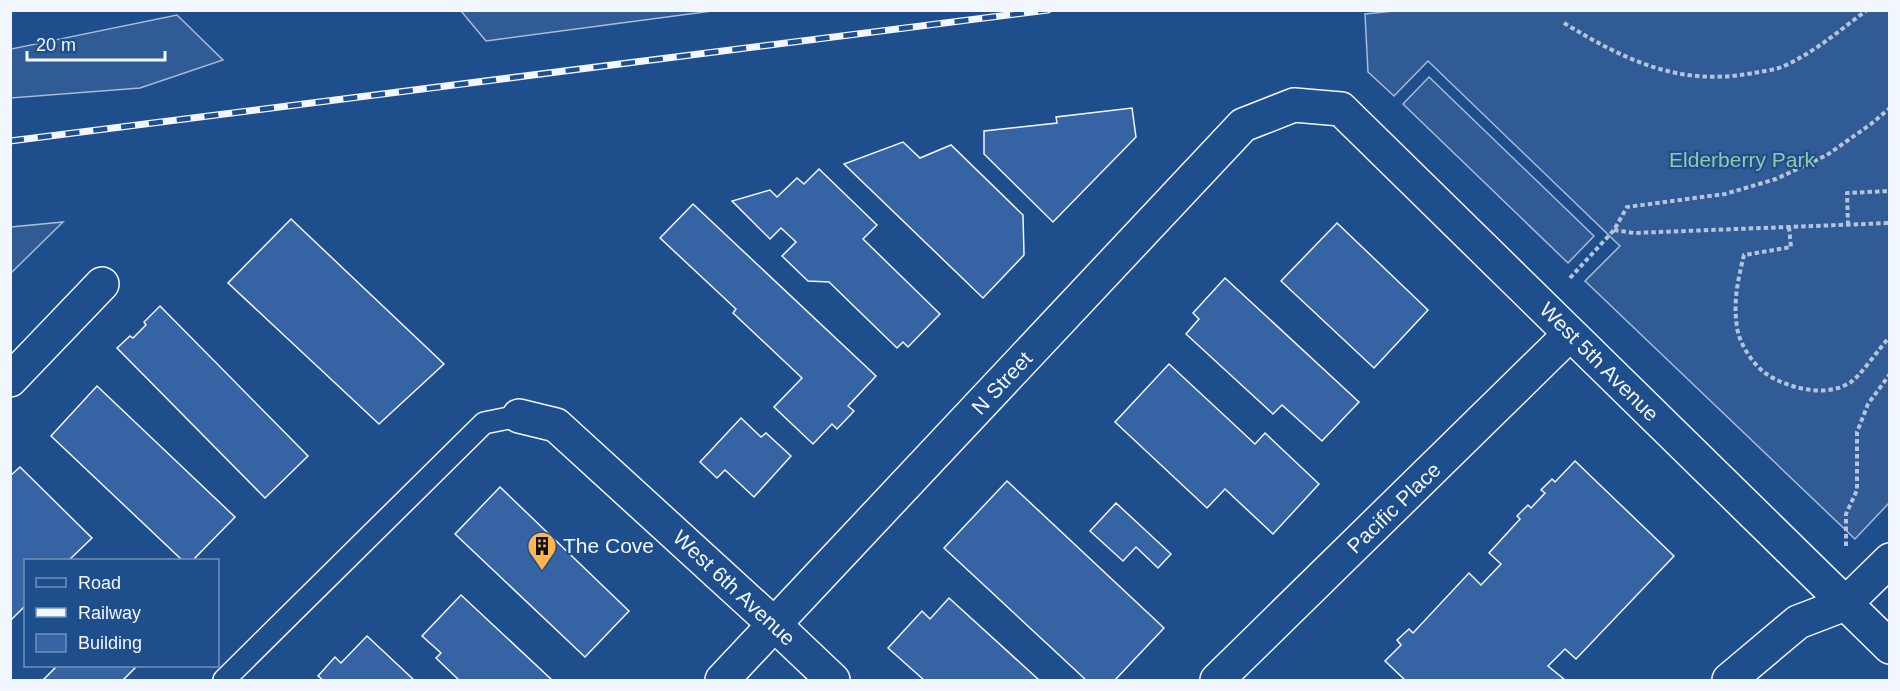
<svg xmlns="http://www.w3.org/2000/svg" width="1900" height="691" font-family="Arial,sans-serif">
<style>
.built{fill:#305b95;stroke:#a8bbd7;stroke-width:1.5}
.building{fill:#3563a3;stroke:#f2f6ff;stroke-width:1.5}
.lines{fill:none;stroke-linecap:round;stroke-linejoin:round}
.service-casing{stroke:#f2f6ff;stroke-width:24}
.minor-casing{stroke:#f2f6ff;stroke-width:36}
.path{stroke:#b3c4dc;stroke-width:4;stroke-dasharray:4.5 3;stroke-linecap:butt}
.service{stroke:#1f4e8c;stroke-width:21}
.minor{stroke:#1f4e8c;stroke-width:33}
.rail-casing{stroke:#f2f6ff;stroke-width:7}
.rail{stroke:#1f4e8c;stroke-width:4.5;stroke-dasharray:14;stroke-linecap:butt}
.labels{text-anchor:middle;stroke-width:4.5;stroke-linejoin:round;paint-order:stroke}
.park-label{font-size:21px;fill:#97c8a6;stroke:#1f4e8c}
.street-label{font-size:21px;fill:#f2f6ff;stroke:#1f4e8c}
.poi-label{font-size:21px;fill:#f2f6ff;stroke:#1f4e8c;text-anchor:start}
</style>
<rect width="100%" height="100%" fill="#1f4e8c"/>
<g class="built">
<path d="M461,11H712L486,41Z"/>
<path d="M1394,11H1889V503L1855,539L1585,281L1620,246L1428,61L1394,96L1368,72L1365,14Z"/>
<path d="M177,15L223,60L140,88L11,98V49Z"/>
<path d="M1429,77L1594,236L1568,263L1403,104Z"/>
<path d="M63,222L11,273V227Z"/>
</g>
<g class="building">
<path d="M1132,108L1136,137L1053,222L984,154V131L1057,123L1056,117Z"/>
<path d="M903,142L920,158L951,145L1023,215L1024,255L983,298L844,164Z"/>
<path d="M819,169L877,225L863,239L940,314L908,347L903,342L897,348L829,282L808,281L782,256L796,242L781,228L770,239L732,201L770,190L777,197L797,178L804,184Z"/>
<path d="M693,204L876,376L848,406L854,411L837,429L832,424L813,444L774,407L802,378L733,313L736,309L660,238Z"/>
<path d="M291,219L444,364L379,424L228,283Z"/>
<path d="M1337,223L1428,310L1374,368L1281,281Z"/>
<path d="M1225,278L1359,402L1322,441L1282,405L1273,414L1186,334L1199,319L1193,313Z"/>
<path d="M160,306L308,456L265,498L117,348L130,336L133,338L146,325L144,322Z"/>
<path d="M1169,364L1255,444L1265,433L1319,484L1273,534L1225,489L1207,508L1115,422Z"/>
<path d="M97,386L235,517L193,560H182L51,436Z"/>
<path d="M741,418L761,437L766,433L791,456L754,497L725,470L717,478L700,462Z"/>
<path d="M1575,461L1674,556L1576,659L1565,649L1548,666L1565,680H1405L1385,661L1401,645L1397,640L1409,629L1413,633L1469,573L1481,585L1501,564L1489,553L1520,519L1517,516L1528,505L1531,508L1545,493L1541,490L1552,479L1555,482Z"/>
<path d="M20,467L92,538L69,560H26V605L10,621V476Z"/>
<path d="M1007,481L1164,628L1115,680H1086L944,548Z"/>
<path d="M500,487L629,611L585,657L455,534Z"/>
<path d="M1116,503L1171,554L1158,568L1136,547L1123,561L1090,531Z"/>
<path d="M461,595L552,680H459L436,658L441,653L422,636Z"/>
<path d="M949,598L1039,680H924L888,648L922,611L930,619Z"/>
<path d="M367,636L414,680H323L318,676L335,657L341,663Z"/>
<path d="M57,666H137L123,680H43Z"/>
</g>
<g class="lines">
<g class="service-casing">
<path id="service" d="M224,680L484,423L519,416"/>
</g>
<g class="minor-casing">
<g id="minor">
<path d="M10,380L102,284"/>
<path d="M519,416L556,425L776,626L833,680"/>
<path d="M722,680L1243,125L1294,105L1341,109L1890,647"/>
<path d="M1217,680L1570,334"/>
<path d="M1729,680L1798,622L1845,604L1890,560"/>
</g>
</g>
<g class="path">
<path d="M1564,23C1625,60 1679,87 1753,73C1763,71 1775,70 1784,66C1815,52 1840,30 1867,10"/>
<path d="M1848,225L1847,193L1890,191"/>
<path d="M1789,227L1791,247L1744,255C1738,279 1733,302 1737,327C1739,343 1752,363 1765,373C1788,389 1827,398 1851,382C1860,376 1879,349 1887,340L1890,342"/>
<path d="M1614,230L1634,233L1890,223"/>
<path d="M1570,278L1614,230L1627,207L1725,194L1776,179L1827,155L1871,124L1890,108"/>
<path d="M1846,546V514L1857,490V432L1868,404L1890,374"/>
</g>
<use href="#service" class="service"/>
<use href="#minor" class="minor"/>
<g class="rail-casing">
<path id="rail" d="M10,141L1048,10"/>
</g>
<use href="#rail" class="rail"/>
</g>
<defs>
<g id="building-pin" transform="scale(1.5)"><path d="M0 17L-7.5 6A9.5 9.5 0 1 1 7.5 6Z" fill="#ffb74d" stroke="#1f4e8c"/><path d="M-4-6H4V6H1V3H-1V6H-4ZM-2.5-4.3h1.7v1.8h-1.7ZM.8-4.3h1.7v1.8H.8ZM-2.5-1h1.7V.8h-1.7ZM.8-1h1.7V.8H.8Z" fill="#111"/></g>
</defs>
<g fill-rule="evenodd">
<use href="#building-pin" x="542" y="546"/>
</g>
<g class="labels">
<g class="park-label">
<text x="1742" y="167">Elderberry Park</text>
</g>
<g class="street-label">
<text transform="translate(1599 362) rotate(45)" y="7">West 5th Avenue</text>
<text transform="translate(1002 383) rotate(-47)" y="7">N Street</text>
<text transform="translate(1394 508) rotate(-44)" y="7">Pacific Place</text>
<text transform="translate(734 588) rotate(43)" y="7">West 6th Avenue</text>
</g>
<g class="poi-label">
<text x="563" y="553">The Cove</text>
</g>
</g>
<rect width="1900" height="691" fill="none" stroke="#f2f6ff" stroke-width="24"/>
<rect x="24" y="559" width="195" height="108" fill="#1f4e8c" stroke="#7391ba" stroke-width="1.5"/>
<rect x="36" y="578" width="30" height="9" fill="#1f4e8c" stroke="#7391ba" stroke-width="1.5"/>
<text x="78" y="589" font-size="18" fill="#f2f6ff">Road</text>
<rect x="36" y="608" width="30" height="9" fill="#f2f6ff" stroke="#7391ba" stroke-width="1.5"/>
<text x="78" y="619" font-size="18" fill="#f2f6ff">Railway</text>
<rect x="36" y="634" width="30" height="18" fill="#3563a3" stroke="#7391ba" stroke-width="1.5"/>
<text x="78" y="649" font-size="18" fill="#f2f6ff">Building</text>
<path d="M27 51v9h138v-9" fill="none" stroke="#f2f6ff" stroke-width="3"/>
<text x="36" y="51" font-size="18" fill="#f2f6ff" stroke="#1f4e8c" stroke-width="4.5" paint-order="stroke">20 m</text>
</svg>
